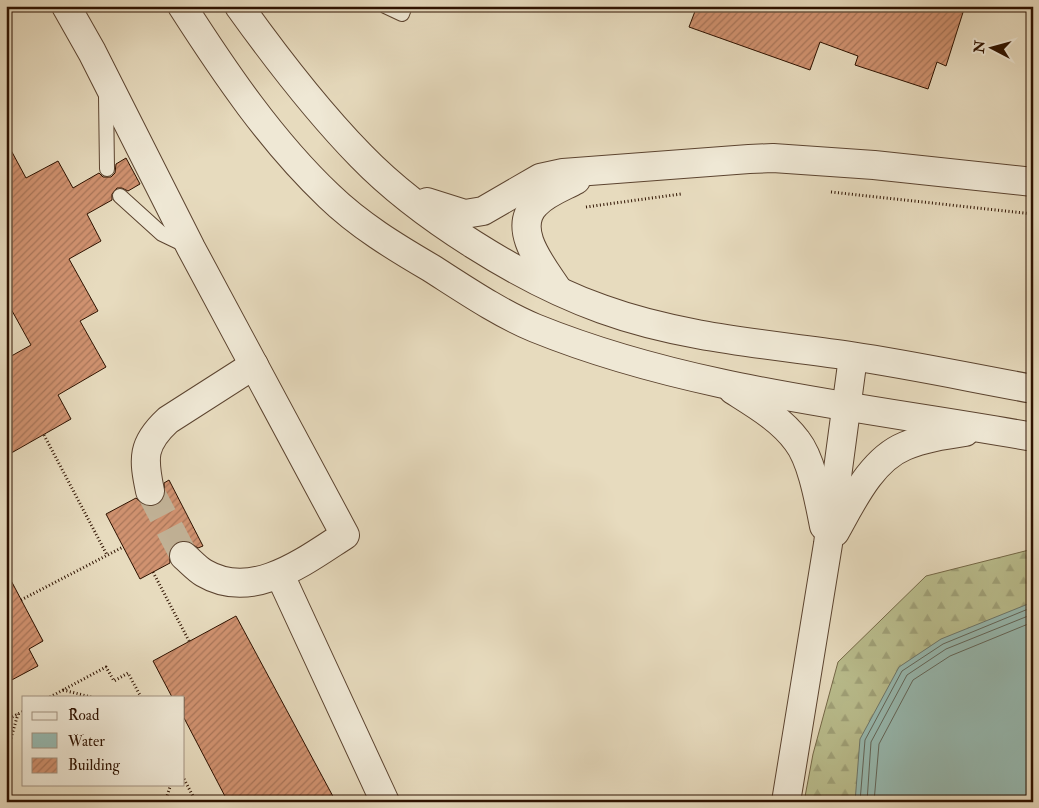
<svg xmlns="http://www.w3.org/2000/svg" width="1039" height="808" font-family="'IM FELL Double Pica',serif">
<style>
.forest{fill:url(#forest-firs);stroke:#746847}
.water{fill:#97bbb3;stroke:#6d776b}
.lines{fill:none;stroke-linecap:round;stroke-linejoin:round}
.shore{stroke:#62665a;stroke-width:1}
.building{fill:url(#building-hatch);stroke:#2e1200}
.minor-tunnel{stroke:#c2b398;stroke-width:28;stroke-dasharray:28 14;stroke-linecap:butt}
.service-casing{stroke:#5c4430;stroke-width:16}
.minor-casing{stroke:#5c4430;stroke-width:30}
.path{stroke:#2e1200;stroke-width:3;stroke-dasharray:1 2.5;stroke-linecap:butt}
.service{stroke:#efe8d5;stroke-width:14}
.minor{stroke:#efe8d5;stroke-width:28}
</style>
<defs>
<pattern id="forest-firs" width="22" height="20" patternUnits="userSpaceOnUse" patternTransform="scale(1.25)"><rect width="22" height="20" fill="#babe8e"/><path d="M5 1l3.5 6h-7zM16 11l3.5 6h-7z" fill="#a0a279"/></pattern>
<pattern id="building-hatch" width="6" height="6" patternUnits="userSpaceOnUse" patternTransform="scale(1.25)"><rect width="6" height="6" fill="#d09270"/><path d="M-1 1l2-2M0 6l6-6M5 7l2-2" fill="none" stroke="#a9765a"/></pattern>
</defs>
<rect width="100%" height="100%" fill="#e7dbbe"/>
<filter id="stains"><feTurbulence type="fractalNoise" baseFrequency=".004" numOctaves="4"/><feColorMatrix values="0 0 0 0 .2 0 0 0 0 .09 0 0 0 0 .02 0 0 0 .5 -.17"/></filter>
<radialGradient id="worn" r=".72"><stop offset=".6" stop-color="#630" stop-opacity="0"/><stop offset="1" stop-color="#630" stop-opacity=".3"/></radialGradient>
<path class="forest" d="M1033,549V802H804L813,754L838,662L926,576Z"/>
<path class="water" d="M1033,602V802H855L860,739L899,667L941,639Z"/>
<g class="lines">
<g class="shore">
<path d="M860,802L865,740L902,671L943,644L1033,607"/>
<path d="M867,802L871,742L907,675L946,649L1033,614"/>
<path d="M874,802L879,744L913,680L950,656L1033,622"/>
</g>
</g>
<g class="building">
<path d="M697,6H965L946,66L937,62L928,89L855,65L858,56L820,42L810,70L689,27Z"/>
<path d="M6,141L26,178L58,161L73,188L99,173L103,177H111L115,173L116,164L126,158L140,184L128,191L122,188H117L112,194V200L87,214L101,241L69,259L98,311L80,321L106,367L58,395L71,419L6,456V359L31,345L6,300Z"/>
<path d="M169,480L203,546L198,548L187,541H178L173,545L169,553L170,563L140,579L106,514L136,498L145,506H154L160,503L165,496L164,483Z"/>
<path d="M6,571L43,641L29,649L38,666L6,683Z"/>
<path d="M236,616L336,802H228L184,718V697H172L153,661Z"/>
</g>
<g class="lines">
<path class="minor-tunnel" d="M150,491L184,556"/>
<g class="service-casing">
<g id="service">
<path d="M385,6L402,14L405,6"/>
<path d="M106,96L107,169"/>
<path d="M120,196L162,234L187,246"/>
</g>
</g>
<g class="minor-casing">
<g id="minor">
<path d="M66,6L92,52L191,248L345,535C306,560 253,602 204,573C197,569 190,561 184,556"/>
<path d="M182,6C225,73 271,141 329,196C359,225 395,247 431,268C464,289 499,313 535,328C693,392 867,407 1033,437"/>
<path d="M239,6C277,59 316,110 361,156C419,216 523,281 602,309C682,338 767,344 851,356C912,365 972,378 1033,389"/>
<path d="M427,202L465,214L483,211L540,178L563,173L749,159L773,158L874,165L1033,182"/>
<path d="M558,290C544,268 510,229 536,204C546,193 563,187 576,180"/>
<path d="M733,390C755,404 781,419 797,441C812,460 819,501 824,526"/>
<path d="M150,491C143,458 142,444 168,420L254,365"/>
<path d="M835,532C852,502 871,460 905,446C924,438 945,435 965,432"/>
<path d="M280,575L385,802"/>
<path d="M786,802L828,544L853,357"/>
</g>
</g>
<g class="path">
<path d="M831,192L1033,214"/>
<path d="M586,207L681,194"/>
<path d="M44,435L107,555"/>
<path d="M153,572L189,641"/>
<path d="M21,600L123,547"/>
<path d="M63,690L91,697"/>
<path d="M50,697L106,667L114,681L128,673L141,697"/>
<path d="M6,720L24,711"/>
<path d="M6,755L18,714"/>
<path d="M184,779L196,802"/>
<path d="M165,802L171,784"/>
</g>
<use href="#service" class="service"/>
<use href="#minor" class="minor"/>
</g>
<rect width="1039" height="808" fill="none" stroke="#e7dbbe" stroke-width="25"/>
<rect x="8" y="8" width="1024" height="793" fill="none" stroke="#2e1200" stroke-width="2.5"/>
<rect x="12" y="12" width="1014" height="783" fill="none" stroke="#2e1200"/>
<rect x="22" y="696" width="162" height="90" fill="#efe8d5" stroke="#a29280"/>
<rect x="32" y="712" width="25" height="8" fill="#efe8d5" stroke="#a29280"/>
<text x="68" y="720" font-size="15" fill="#2e1200">Road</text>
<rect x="32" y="733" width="25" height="15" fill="#97bbb3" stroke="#a29280"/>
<text x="68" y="746" font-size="15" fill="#2e1200">Water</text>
<rect x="32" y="758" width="25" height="15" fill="url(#building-hatch)" stroke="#a29280"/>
<text x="68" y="770" font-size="15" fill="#2e1200">Building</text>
<g transform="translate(992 48) rotate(276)" stroke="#efe8d5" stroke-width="4" paint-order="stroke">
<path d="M0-4L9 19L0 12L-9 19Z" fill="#2e1200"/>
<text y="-8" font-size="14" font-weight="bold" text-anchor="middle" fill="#2e1200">N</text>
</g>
<rect width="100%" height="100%" filter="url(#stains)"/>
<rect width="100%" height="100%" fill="url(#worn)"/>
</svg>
